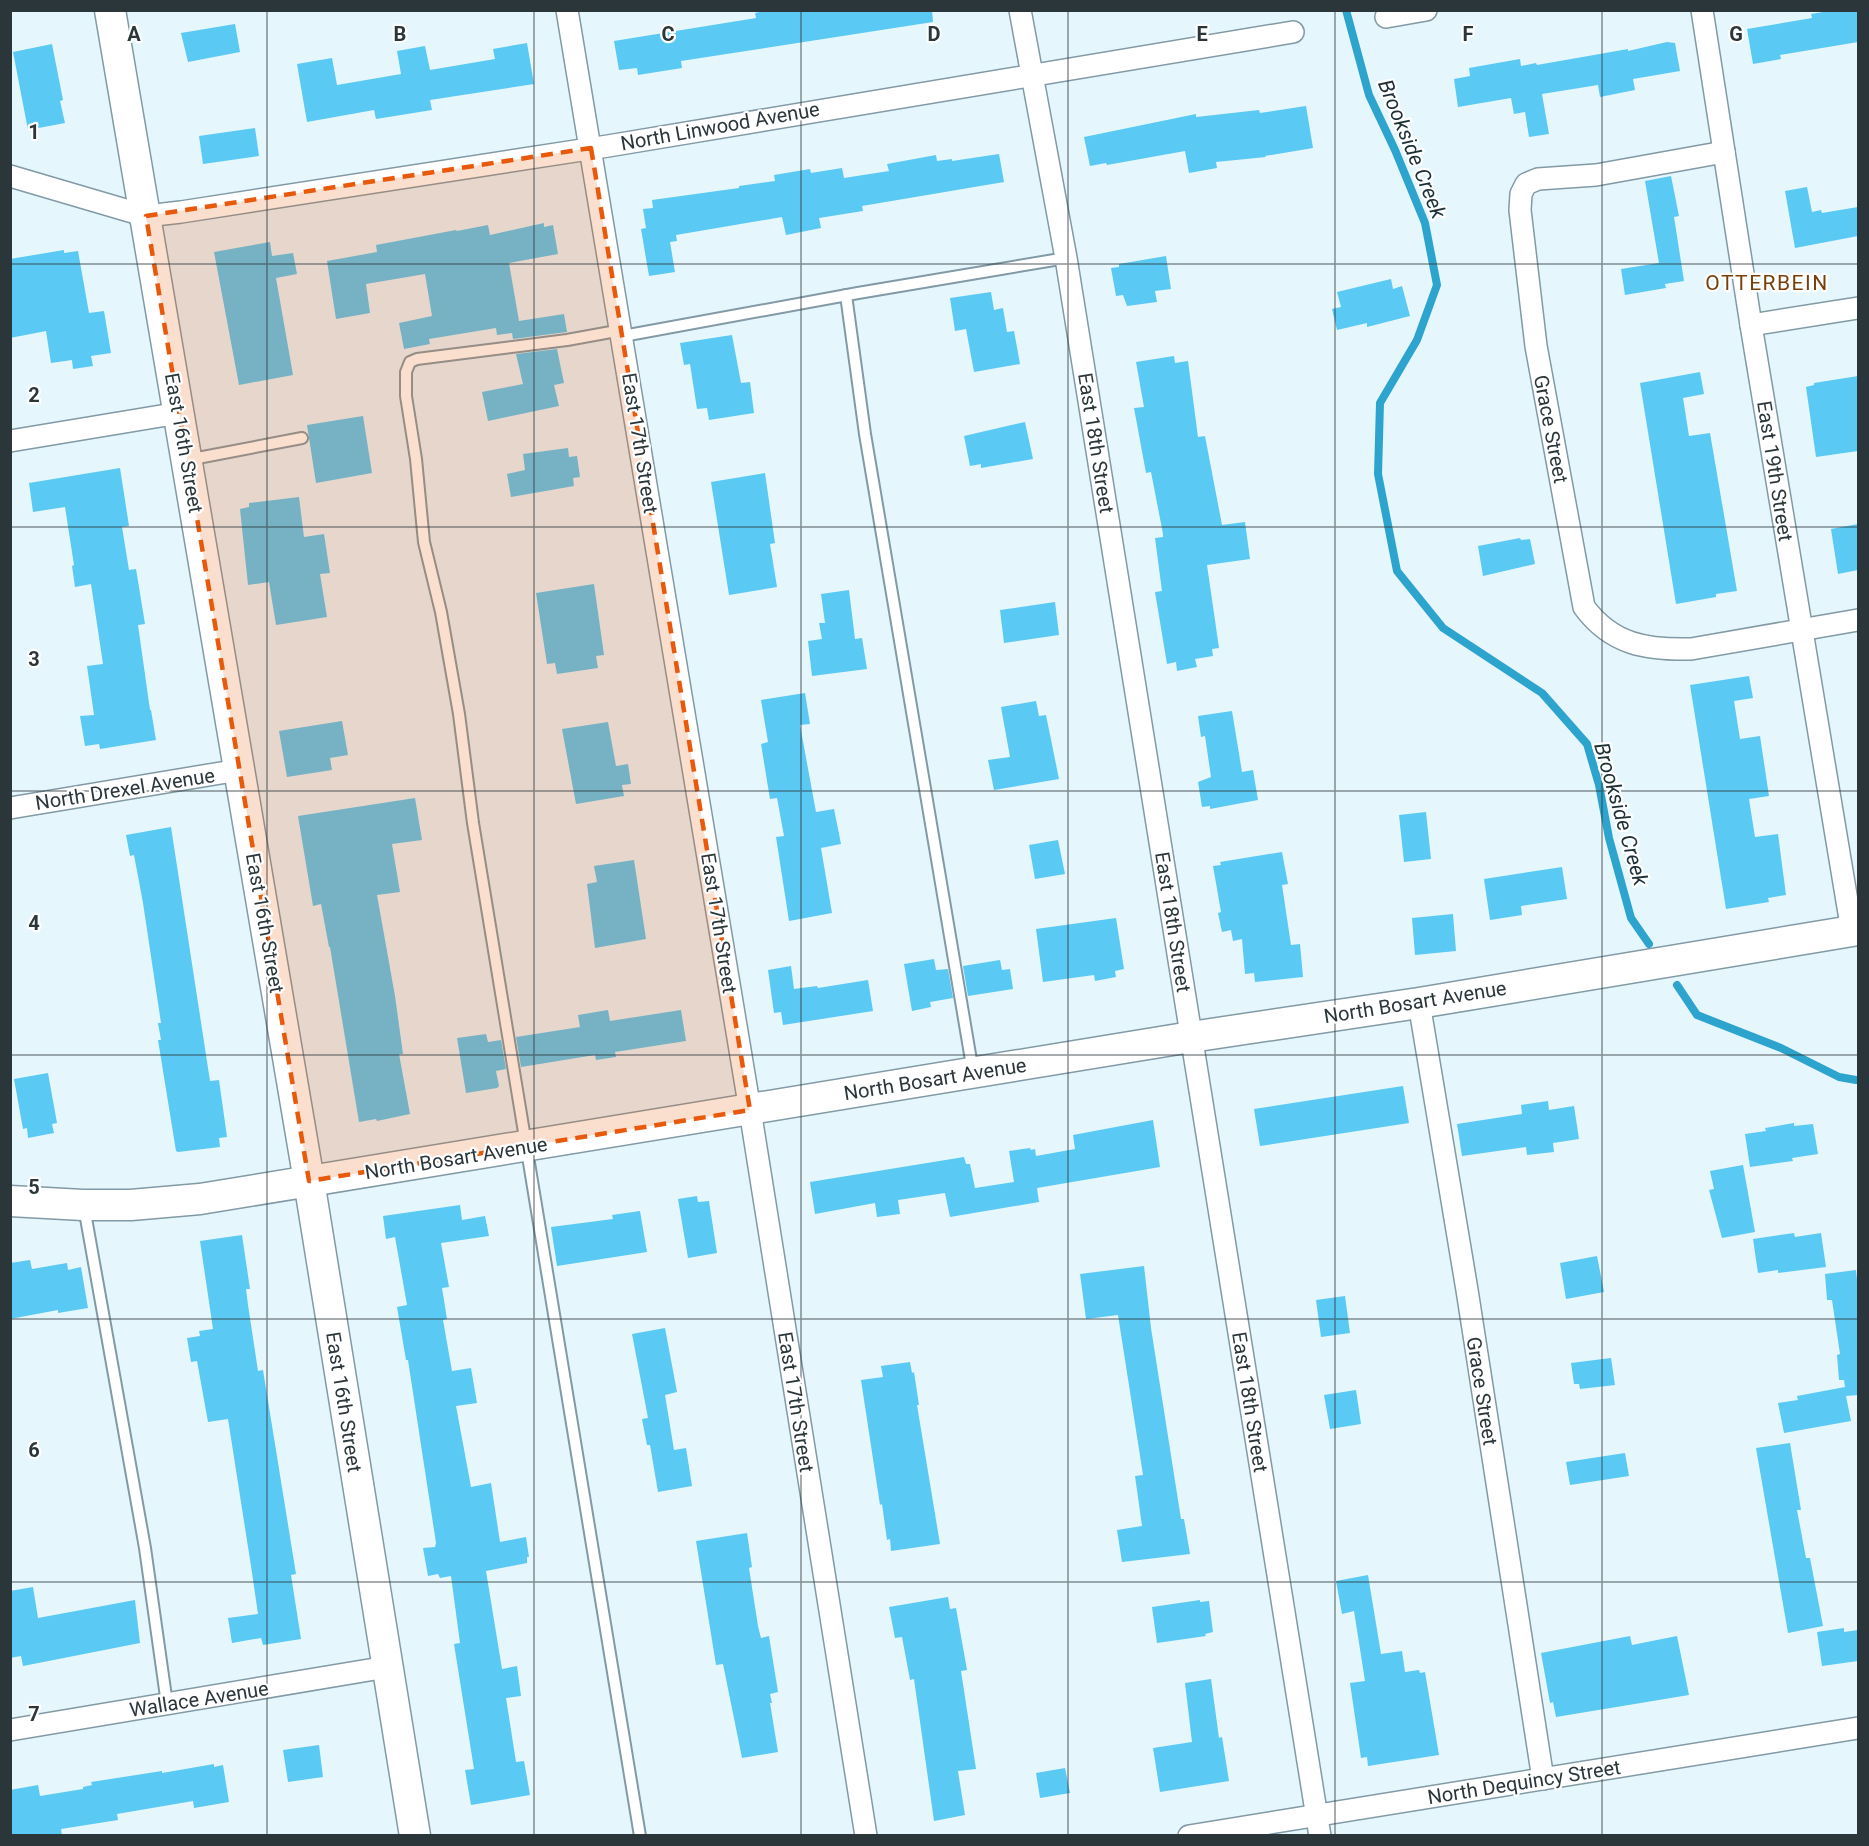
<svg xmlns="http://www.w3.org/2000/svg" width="1869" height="1846" font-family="Roboto,sans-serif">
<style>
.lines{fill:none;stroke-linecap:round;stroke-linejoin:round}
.stream{stroke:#2da4cd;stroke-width:8}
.building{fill:#5ac9f3}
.lane-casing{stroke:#819aa5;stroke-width:14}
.street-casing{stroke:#819aa5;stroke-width:24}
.secondary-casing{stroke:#819aa5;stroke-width:33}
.lane{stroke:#fff;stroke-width:10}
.street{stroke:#fff;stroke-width:21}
.secondary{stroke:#fff;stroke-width:30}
.marked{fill:#e8590c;fill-opacity:0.2;stroke:#e8590c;stroke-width:4.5;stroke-dasharray:12 8;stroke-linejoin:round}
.grid{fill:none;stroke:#2b363a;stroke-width:1.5;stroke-opacity:0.55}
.labels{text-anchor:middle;stroke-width:4.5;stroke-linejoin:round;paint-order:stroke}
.street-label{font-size:20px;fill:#2b363a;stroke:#fff}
.water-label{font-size:21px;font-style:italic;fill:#1c2f37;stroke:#fff}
.neighbourhood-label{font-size:21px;letter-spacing:1.5px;fill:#783f09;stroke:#fff}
.grid-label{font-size:20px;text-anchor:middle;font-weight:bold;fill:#2b363a;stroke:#fff;stroke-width:4.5;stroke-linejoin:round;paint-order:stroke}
</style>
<rect width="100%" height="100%" fill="#e6f6fd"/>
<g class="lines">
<g class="stream">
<path d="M1346,10L1369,95L1395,150L1425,223L1437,285L1417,340L1380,403L1378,474L1397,571L1443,628L1542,693L1587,744L1599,785L1609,838L1631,918L1649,944"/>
<path d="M1677,985L1697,1015L1781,1048L1839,1077L1856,1080"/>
</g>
</g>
<g class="building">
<path d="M768,10H932L933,22L681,61L682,68L638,75L637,68L619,70L614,41L756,18L755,13Z"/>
<path d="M1835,10H1858V42L1780,55L1781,59L1753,64L1747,29L1812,18L1811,14Z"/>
<path d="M235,24L240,52L188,62L181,33Z"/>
<path d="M1667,42L1675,43L1680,71L1633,79L1635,90L1600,97L1598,85L1542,94L1549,134L1529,137L1525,112L1514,114L1511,98L1458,107L1454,79L1470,76L1469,68L1520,59L1521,66L1536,63L1537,65L1628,49V51Z"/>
<path d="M527,43L534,84L430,100L432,110L376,119L374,110L307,122L297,64L332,58L337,85L401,74L397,51L425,46L430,70L495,59L493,49Z"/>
<path d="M52,44L63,100L60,101L65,123L28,130L13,52Z"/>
<path d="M1306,106L1313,148L1265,156L1266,157L1216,162L1217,168L1189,173L1185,151L1107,165L1106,163L1090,166L1084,137L1196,114V117L1259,110L1260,113Z"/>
<path d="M255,128L259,156L203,164L199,136Z"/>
<path d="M999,154L1004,182L862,206L863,211L819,218L821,228L786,235L782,217L676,235L677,241L670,242L675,272L649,276L641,229L646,228L643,209L653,208L652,200L739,188V186L775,181L774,175L810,169L811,173L842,168L844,178L889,171L887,164L936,155L937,161L952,159V161Z"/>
<path d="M1671,176L1679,216L1674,217L1684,281L1665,284L1666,288L1625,295L1621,269L1659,263L1645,181Z"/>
<path d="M1807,187L1812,212L1821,210L1822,213L1858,207V236L1795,248L1785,191Z"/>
<path d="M544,223V227L553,225L558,254L509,263L519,321L564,314L567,332L513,339L512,333L497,335L496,328L429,339L430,344L404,349L399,323L432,316L425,274L366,284L370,313L336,319L327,261L377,252L376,245L456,230L457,231L488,225L490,235Z"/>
<path d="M270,242L272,256L293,253L297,274L276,278L293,375L239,385L214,252Z"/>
<path d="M64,250V253L78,251L89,313L104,311L111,353L91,356L93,366L73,369L72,360L51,363L46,331L10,338V259Z"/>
<path d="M1166,256L1171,289L1155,291L1157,302L1127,306L1123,295L1116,296L1111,268L1119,267V264Z"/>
<path d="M1391,279L1393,289L1402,286L1410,316L1367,327V323L1337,330L1332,309L1341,307L1337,292Z"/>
<path d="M991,292L994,310L1003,308L1007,332L1014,331L1020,364L974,372L966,329L955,331L950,298Z"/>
<path d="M732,335L741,383L750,382L754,413L709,420L707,408L697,409L690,364L684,365L680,343Z"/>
<path d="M557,349L564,383L554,385L559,406L488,421L482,392L523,384L516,354Z"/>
<path d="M1174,356L1175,363L1188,361L1198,437L1205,436L1222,525L1245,522L1250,559L1207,565L1219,648L1212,649L1213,656L1195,659L1197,667L1177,671L1176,662L1167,664L1155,592L1162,591L1155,538L1163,537V534L1151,472L1146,473L1134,408L1144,407L1136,362Z"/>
<path d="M1700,372L1704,394L1683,398L1689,436L1710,433L1737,591L1716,594V597L1676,604L1640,383Z"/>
<path d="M1858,376V451L1816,457L1806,387L1814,385V383Z"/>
<path d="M363,416L372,473L316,483L307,425Z"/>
<path d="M1025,422L1033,459L981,468V464L970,466L964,436Z"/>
<path d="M568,448L569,457L577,456L580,477L573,478L574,486L511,497L507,474L525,470L523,454Z"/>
<path d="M120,468L129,526L122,527L129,570L136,569L145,624L138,625L150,710H151L156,740L100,749L99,744L85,746L80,716L94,715L87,666L103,664L91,584L75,587L72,566L74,565L65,507L33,512L29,483Z"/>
<path d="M765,473L775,543L770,544L777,587L729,595L711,482Z"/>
<path d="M299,497L304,537L324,534L330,573L320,574L327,617L276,625L269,582L248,585L240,509L249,507V503Z"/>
<path d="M1858,524V570L1838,574L1831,529Z"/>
<path d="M1520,538L1521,540L1530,539L1535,564L1483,576L1478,546Z"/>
<path d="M594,584L604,655L596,656L598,668L557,674L555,663L547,664L536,593Z"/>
<path d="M849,590L855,639L862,638L867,669L812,676L808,641L822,639L819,623H825L821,594Z"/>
<path d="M1055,602L1059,635L1004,643L1000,610Z"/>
<path d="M1749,676L1753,698L1734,701L1740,739L1760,736L1769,796L1749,799L1755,837L1778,834L1786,895L1768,898L1769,902L1726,909L1690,685Z"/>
<path d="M805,693L810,724L800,725L816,812L834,809L841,844L821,848L832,913L789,921L776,837L784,836L777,798L770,799L761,744L768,742L761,700Z"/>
<path d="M1036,701L1039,716L1046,715L1059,779L994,790L988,760L1010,757L1001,707Z"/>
<path d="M1232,711L1242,772L1253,770L1258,800L1210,809V806L1202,807L1198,782L1211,777L1205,736L1201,737L1198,716Z"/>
<path d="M342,721L348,755L330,758L332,770L287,777L279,731Z"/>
<path d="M608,722L616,766L628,764L631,784L622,785L624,796L576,804L562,729Z"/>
<path d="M415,798L422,840L392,844L400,892L377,895L395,996L403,1054H399L410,1114L377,1121L376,1119L359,1122L330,947H329L321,904L313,906L298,816Z"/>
<path d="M1426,812L1431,859L1404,862L1399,815Z"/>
<path d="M171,827L210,1081L219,1080L227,1137L219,1138L220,1147L178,1152L176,1151L158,1040H161L158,1023H161L143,903L134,855L130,856L126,835Z"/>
<path d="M1058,840L1065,874L1035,879L1029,845Z"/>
<path d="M1282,852L1288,884L1282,885L1291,945L1300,944L1303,977L1255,982L1254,973L1245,974L1242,939L1233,941L1231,930L1222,932L1218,913L1221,912L1213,866L1221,865L1220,862Z"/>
<path d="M634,860L646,939L595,948L587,884L597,882L594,866Z"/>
<path d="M1562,867L1567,899L1521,906L1522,915L1490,920L1484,879Z"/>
<path d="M1453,914L1456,951L1415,955L1412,918Z"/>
<path d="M1116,918L1124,969L1115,971L1116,977L1095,981L1094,975L1043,982L1036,929Z"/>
<path d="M934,959L936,970L948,969L953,998L930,1002L931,1007L912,1011L904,964Z"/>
<path d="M1000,960L1002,970L1010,969L1013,989L968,996L963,966Z"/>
<path d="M791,966L794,989L817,986L818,988L868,980L873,1011L783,1025L781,1012L774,1013L768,970Z"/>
<path d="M608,1010L610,1021L681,1010L686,1041L615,1052L616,1057L596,1060L595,1055L521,1067L516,1037L580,1027L578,1015Z"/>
<path d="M486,1034L488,1042L501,1040L506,1069L496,1071L499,1086L497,1088L466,1093L457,1038Z"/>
<path d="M48,1073L57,1123L52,1124L54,1133L28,1138L27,1128L23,1129L14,1079Z"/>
<path d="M1403,1086L1409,1123L1260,1146L1254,1109Z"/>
<path d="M1548,1101L1549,1110L1574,1106L1579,1139L1553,1143L1554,1152L1527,1155L1526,1147L1462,1156L1457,1124L1522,1114L1521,1105Z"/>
<path d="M1153,1120L1160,1167L1037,1188L1039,1202L950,1217L945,1193L898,1200L900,1214L877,1217L875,1203L815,1214L810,1182L964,1157L966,1164H970L975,1188L1014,1182L1009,1151L1030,1148L1031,1150L1035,1149L1036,1156L1075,1149L1073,1135Z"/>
<path d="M1794,1123V1126L1813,1124L1818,1154L1792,1158L1793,1161L1750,1167L1745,1134L1766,1131L1765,1128Z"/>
<path d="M1743,1165L1755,1232L1722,1238L1709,1190L1714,1189L1710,1171Z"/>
<path d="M697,1196L698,1202L709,1201L717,1253L688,1258L678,1199Z"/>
<path d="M460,1205L462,1220L485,1216L489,1236L441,1243L449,1287L442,1288L447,1319L443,1320L452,1371L471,1368L477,1403L456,1406L471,1487L491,1483L500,1542L526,1537L529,1557H527V1563L486,1571L502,1669L517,1666L521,1696L506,1698L516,1762L524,1761L530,1795L471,1805L465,1770L474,1769L454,1644L460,1643L451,1576L440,1578L438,1574L428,1576L423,1548L435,1547L436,1543L408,1360H406L397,1307L407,1305L395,1237L386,1239L383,1216Z"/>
<path d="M640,1211L647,1252L557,1266L551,1227L613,1219L612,1215Z"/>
<path d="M1794,1233L1795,1237L1821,1233L1826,1267L1778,1273V1270L1758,1273L1753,1239Z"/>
<path d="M242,1235L250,1289H246L248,1305L258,1371L263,1370L296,1574L291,1575L301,1639L263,1645L261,1638L232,1643L228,1618L258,1614L251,1566L228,1419L208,1422L197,1361L191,1362L187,1338L200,1336L199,1331L213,1329L200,1241Z"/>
<path d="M1597,1256L1604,1292L1566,1299L1560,1263Z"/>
<path d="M30,1260L32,1269L67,1263L68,1270L81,1267L88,1308L58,1313V1310L10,1319V1263Z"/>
<path d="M1144,1266L1151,1328L1181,1519H1184L1190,1554L1122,1562L1117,1530L1142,1526L1135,1476L1143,1475L1118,1315L1086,1319L1080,1274Z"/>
<path d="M1856,1270L1858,1289V1395L1846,1396L1851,1421L1784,1433L1778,1403L1798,1400L1797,1396L1845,1387L1844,1380H1839L1837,1355L1840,1354L1832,1300H1827L1825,1274Z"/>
<path d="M1345,1296L1350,1333L1321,1337L1316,1300Z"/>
<path d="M665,1328L677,1392L665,1395L674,1450L686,1448L692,1486L658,1492L650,1445H647L642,1419L648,1418L632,1334Z"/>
<path d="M1611,1358L1615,1385L1580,1389L1579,1384H1574L1571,1363Z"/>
<path d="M910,1362L912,1373L914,1372L919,1405H917L940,1544L891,1551L890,1539L887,1540L882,1504L880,1505L861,1380L883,1377L881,1366Z"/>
<path d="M1356,1390L1361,1424L1330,1429L1324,1395Z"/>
<path d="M1790,1443L1801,1510H1797L1806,1558H1810L1823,1626L1788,1633L1756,1448Z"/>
<path d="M1625,1453L1629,1476L1570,1485L1566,1462Z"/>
<path d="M747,1533L752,1567L749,1568L758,1626L761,1638L769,1636L778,1692L770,1694L772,1703H770L778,1752L742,1758L723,1664L716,1665L696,1541Z"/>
<path d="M1368,1575L1381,1654L1402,1651L1405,1672L1419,1670L1420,1673L1425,1672L1439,1755L1368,1766L1367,1757L1361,1758L1350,1683L1365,1681L1354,1611L1342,1614L1336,1581Z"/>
<path d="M33,1587L38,1618L135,1600L140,1643L23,1666L21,1656L10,1658V1591Z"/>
<path d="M948,1597L950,1609L956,1608L967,1670L961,1671L976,1769L958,1771L965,1815L934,1821L914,1679L910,1680L902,1637L895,1638L889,1607Z"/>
<path d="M1200,1600V1602L1209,1601L1213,1632L1205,1634L1206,1636L1157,1643L1152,1607Z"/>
<path d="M1844,1628V1632L1858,1630V1661L1822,1666L1817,1632Z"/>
<path d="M1630,1636L1632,1645L1677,1636L1689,1695L1556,1717L1553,1702L1550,1703L1541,1653Z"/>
<path d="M1211,1679L1219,1738L1222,1737L1229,1781L1160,1792L1153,1748L1192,1742L1185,1683Z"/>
<path d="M319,1745L323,1777L288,1782L283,1750Z"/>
<path d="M214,1764V1767L223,1765L229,1802L194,1808L193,1801L117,1814L118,1820L61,1829L62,1836H10V1790L38,1785L40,1796L83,1789V1787L92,1785L91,1782L162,1771V1773Z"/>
<path d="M1065,1768L1070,1793L1040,1798L1036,1773Z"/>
</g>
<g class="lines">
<g class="lane-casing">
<g id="lane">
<path d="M846,295L865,434L973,1072"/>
<path d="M622,330L567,340L417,359L410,362L406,372V396L416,459L424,542L441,612L459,714L473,823L640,1836"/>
<path d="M623,336L858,293L1066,258"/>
<path d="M187,460L302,438"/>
<path d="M84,1207L145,1548L167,1704"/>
</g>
</g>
<g class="street-casing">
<g id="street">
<path d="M567,10L750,1110L866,1836"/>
<path d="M1020,10L1066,258L1320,1836"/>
<path d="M1702,10L1751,325L1852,931"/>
<path d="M1386,17L1426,10"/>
<path d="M1724,152L1596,175L1538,179L1526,184L1521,194L1520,210L1536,346L1584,607C1612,645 1647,650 1691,649L1858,620"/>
<path d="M10,176L146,216L181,212L608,146L1293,32"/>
<path d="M1751,325L1858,308"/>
<path d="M10,441L179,413"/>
<path d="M10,808L239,770"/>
<path d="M1419,1003L1467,1290L1543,1779"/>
<path d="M10,1730L387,1667"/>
<path d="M1189,1836L1858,1728"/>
</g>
</g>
<g class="secondary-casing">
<g id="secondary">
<path d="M110,10L309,1181L415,1836"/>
<path d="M10,1201L83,1205H131L200,1199L1191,1037L1419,1003L1858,930"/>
</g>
</g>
<use href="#lane" class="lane"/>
<use href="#street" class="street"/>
<use href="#secondary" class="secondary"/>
</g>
<path class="marked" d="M591,148L750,1110L309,1181L146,216Z"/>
<path class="grid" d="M267,10V1836M534,10V1836M801,10V1836M1068,10V1836M1335,10V1836M1602,10V1836M10,264H1858M10,527H1858M10,791H1858M10,1055H1858M10,1319H1858M10,1582H1858"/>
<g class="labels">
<g class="street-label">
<text transform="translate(720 126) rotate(-10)" y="7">North Linwood Avenue</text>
<text transform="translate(1551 429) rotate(79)" y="7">Grace Street</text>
<text transform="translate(184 443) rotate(80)" y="7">East 16th Street</text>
<text transform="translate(640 443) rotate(81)" y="7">East 17th Street</text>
<text transform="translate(1096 443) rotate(81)" y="7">East 18th Street</text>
<text transform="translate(1775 471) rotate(81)" y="7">East 19th Street</text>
<text transform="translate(125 789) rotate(-9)" y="7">North Drexel Avenue</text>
<text transform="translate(1173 922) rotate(81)" y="7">East 18th Street</text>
<text transform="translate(265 923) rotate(80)" y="7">East 16th Street</text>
<text transform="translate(719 923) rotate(81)" y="7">East 17th Street</text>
<text transform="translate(1415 1002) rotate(-9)" y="7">North Bosart Avenue</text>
<text transform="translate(935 1079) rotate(-9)" y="7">North Bosart Avenue</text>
<text transform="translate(456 1158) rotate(-9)" y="7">North Bosart Avenue</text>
<text transform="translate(1482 1391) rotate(81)" y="7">Grace Street</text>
<text transform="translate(344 1402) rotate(81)" y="7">East 16th Street</text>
<text transform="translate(796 1402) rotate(81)" y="7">East 17th Street</text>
<text transform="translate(1250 1402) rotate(81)" y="7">East 18th Street</text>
<text transform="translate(199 1699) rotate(-9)" y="7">Wallace Avenue</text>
<text transform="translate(1524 1782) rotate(-9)" y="7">North Dequincy Street</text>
</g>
<g class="water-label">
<text transform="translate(1412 149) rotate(68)" y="7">Brookside Creek</text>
<text transform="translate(1621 814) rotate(74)" y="7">Brookside Creek</text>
</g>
<g class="neighbourhood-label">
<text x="1767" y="290">OTTERBEIN</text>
</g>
</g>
<g class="grid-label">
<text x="134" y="41">A</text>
<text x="400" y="41">B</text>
<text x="668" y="41">C</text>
<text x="934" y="41">D</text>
<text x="1202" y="41">E</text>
<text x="1468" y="41">F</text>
<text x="1736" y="41">G</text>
<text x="34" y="139">1</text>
<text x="34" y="402">2</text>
<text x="34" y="666">3</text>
<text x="34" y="930">4</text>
<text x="34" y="1194">5</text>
<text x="34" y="1457">6</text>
<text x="34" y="1721">7</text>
</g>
<rect width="1869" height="1846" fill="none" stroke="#2b363a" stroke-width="24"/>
</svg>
